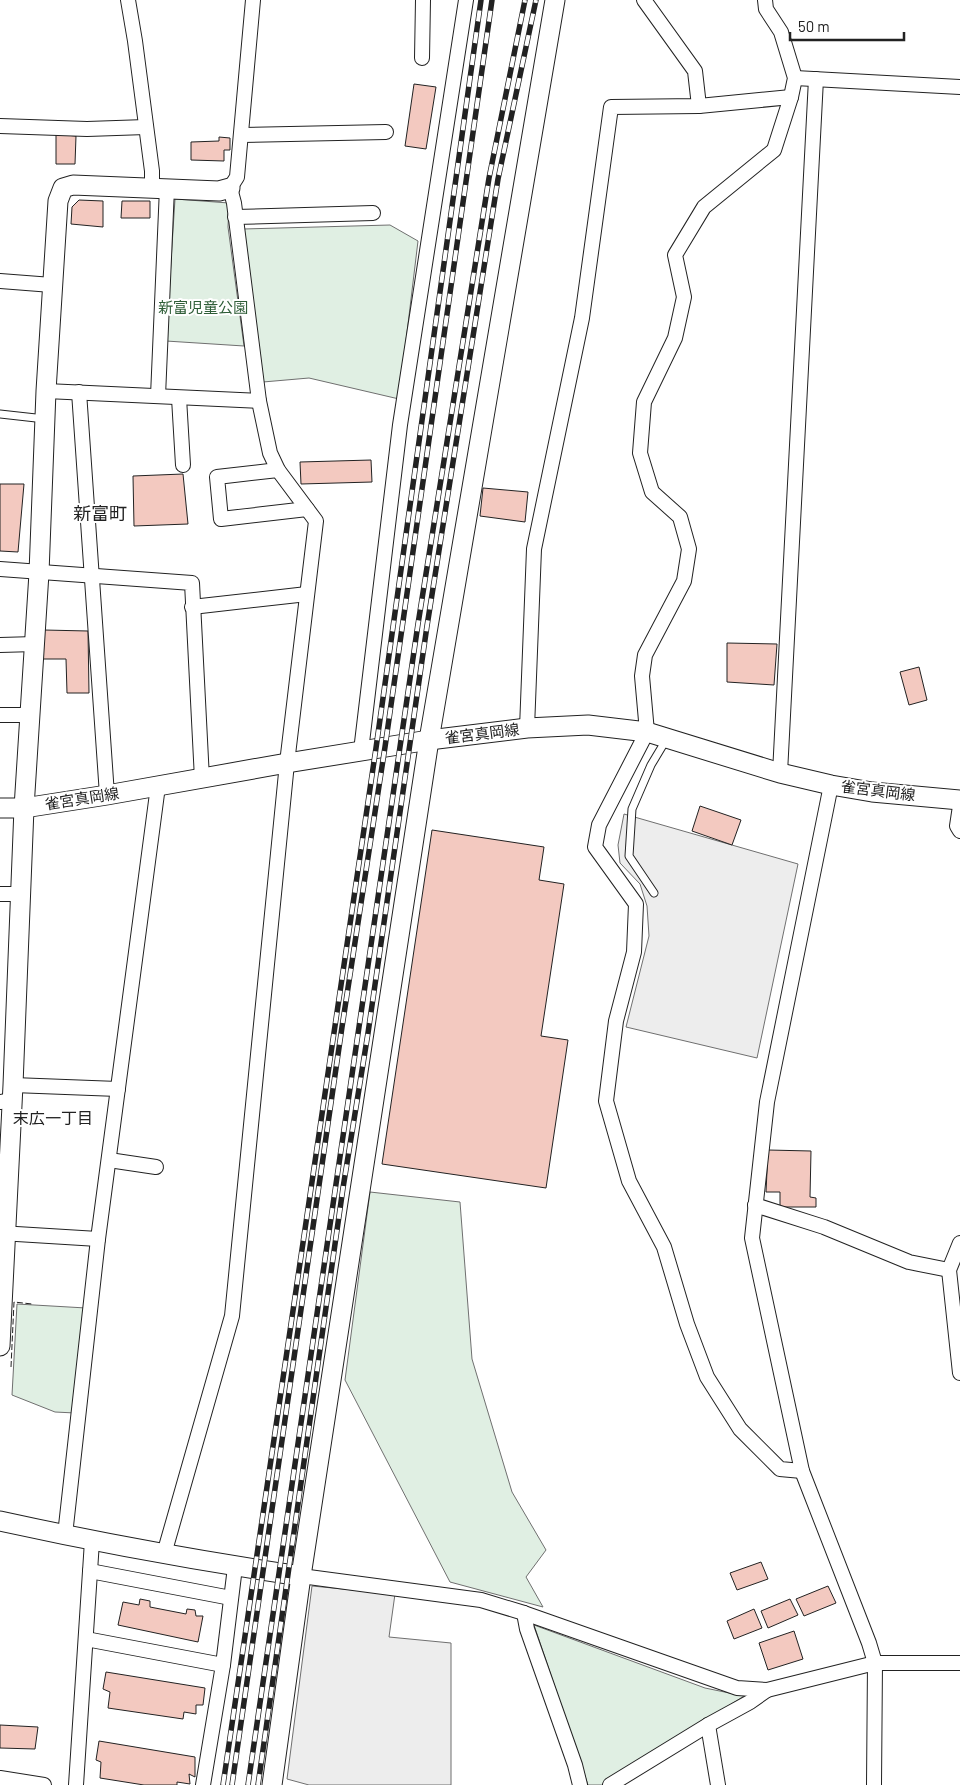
<svg xmlns="http://www.w3.org/2000/svg" width="960" height="1785" font-family="Barlow,'Noto Sans JP',sans-serif">
<style>
.green{fill:#e0efe3;stroke:#6f6f6f}
.parking{fill:#ededed;stroke:#6f6f6f}
.building{fill:#f3c9c0;stroke:#222}
.lines{fill:none;stroke-linecap:round;stroke-linejoin:round}
.lane-casing{stroke:#222;stroke-width:9}
.street-casing{stroke:#222;stroke-width:16}
.secondary-casing{stroke:#222;stroke-width:21}
.lane{stroke:#fff;stroke-width:7}
.street{stroke:#fff;stroke-width:14}
.secondary{stroke:#fff;stroke-width:19}
.rail-casing{stroke:#222;stroke-width:5.5}
.rail{stroke:#fff;stroke-width:4;stroke-dasharray:11;stroke-linecap:butt}
.fence{stroke:#222;stroke-width:1;stroke-dasharray:6 2.5;stroke-linecap:butt}
.labels{text-anchor:middle;stroke-width:4;stroke-linejoin:round;paint-order:stroke}
.park-label{font-size:15px;fill:#2f5e38;stroke:#fff}
.street-label{font-size:15px;fill:#222;stroke:#fff}
.neighbourhood-label{font-size:16px;fill:#222;stroke:#fff}
.quarter-label{font-size:18px;fill:#222;stroke:#fff}
</style>
<rect width="100%" height="100%" fill="#fff"/>
<g class="green">
<path d="M175,199L229,203L228,227L244,346L166,341Z"/>
<path d="M390,225L418,241L399,399L309,378L263,382L243,229Z"/>
<path d="M370,1192L460,1202L472,1359L512,1492L546,1550L526,1577L543,1607L450,1582L345,1380Z"/>
<path d="M17,1304L86,1308L75,1413L55,1412L12,1395Z"/>
<path d="M534,1625L705,1688L744,1696L604,1785H588Z"/>
</g>
<g class="parking">
<path d="M624,814L798,864L757,1058L626,1027L649,936L647,906L640,884L620,863L618,845Z"/>
<path d="M312,1586L395,1594L389,1637L451,1643V1785H309L287,1779Z"/>
</g>
<g class="building">
<path d="M414,84L436,87L426,149L405,146Z"/>
<path d="M56,134L76,136L75,164H56Z"/>
<path d="M219,137L230,138V150H224V161L191,160V142L219,141Z"/>
<path d="M79,200L103,201V227L71,224L72,207Z"/>
<path d="M122,201H150V218H121Z"/>
<path d="M371,460L372,482L301,484L300,462Z"/>
<path d="M183,474L188,524L134,526L133,476Z"/>
<path d="M0,484H24L18,552L0,551Z"/>
<path d="M483,488L528,492L525,522L480,516Z"/>
<path d="M44,630L88,631L89,693H67L66,659H42Z"/>
<path d="M727,643L777,644L774,685L727,682Z"/>
<path d="M919,667L927,700L909,705L900,672Z"/>
<path d="M700,806L741,820L732,845L692,831Z"/>
<path d="M432,830L544,847L539,880L564,884L541,1036L568,1040L546,1188L382,1164Z"/>
<path d="M768,1150L811,1151L810,1197L816,1198V1207H780V1192H766Z"/>
<path d="M761,1562L768,1579L737,1590L730,1573Z"/>
<path d="M828,1586L836,1603L804,1616L796,1599Z"/>
<path d="M140,1599L150,1601V1607L186,1614L187,1609L195,1610L196,1616H203L198,1642L118,1625L123,1602L139,1605Z"/>
<path d="M790,1599L798,1615L768,1628L761,1611Z"/>
<path d="M754,1609L762,1628L734,1639L727,1621Z"/>
<path d="M794,1631L803,1659L768,1670L759,1643Z"/>
<path d="M106,1672L205,1688L203,1705H196V1714L184,1712L183,1719L108,1708L110,1692L103,1689Z"/>
<path d="M0,1725L38,1727L35,1749L0,1748Z"/>
<path d="M99,1741L195,1757V1777L189,1774L190,1784L177,1782V1785H144L100,1778L101,1762L96,1760Z"/>
</g>
<g class="lines">
<g class="lane-casing">
<g id="lane">
<path d="M0,414L45,419"/>
<path d="M654,893L629,856L632,809L651,765L666,740"/>
</g>
</g>
<g class="street-casing">
<g id="street">
<path d="M128,0L135,41L152,171V187"/>
<path d="M644,0L695,71L699,106"/>
<path d="M765,0L766,9L781,32L795,78L791,97L774,150L704,207L675,255L684,297L675,338L644,402L640,453L652,492L680,517L689,549L684,581L645,655L642,676L647,732L599,825L595,847L636,904L634,952L616,1021L606,1101L629,1181L664,1247L687,1324L707,1377L740,1429L780,1469L802,1471"/>
<path d="M422,58L423,0"/>
<path d="M795,78L960,87"/>
<path d="M0,126L87,129L146,127"/>
<path d="M241,135L386,132"/>
<path d="M235,217L373,213"/>
<path d="M0,281L52,285"/>
<path d="M46,391L259,401"/>
<path d="M79,392L107,795"/>
<path d="M158,396L167,188"/>
<path d="M179,398L183,465"/>
<path d="M278,470L217,477L221,519L307,509"/>
<path d="M0,569L192,583L202,779"/>
<path d="M192,607L307,594"/>
<path d="M0,645L35,644"/>
<path d="M0,715H30"/>
<path d="M527,728L534,549L582,318L611,107L699,106L791,97"/>
<path d="M361,751L400,425L466,0"/>
<path d="M780,773L816,79"/>
<path d="M831,785L767,1102L752,1238L802,1471L869,1643L875,1663L874,1785"/>
<path d="M960,806L957,826L960,831"/>
<path d="M0,894H21"/>
<path d="M13,1085L118,1089"/>
<path d="M0,1102L12,1100"/>
<path d="M109,1160L156,1167"/>
<path d="M755,1205L824,1227L909,1262L949,1270"/>
<path d="M0,1233L98,1239"/>
<path d="M960,1243L949,1270L960,1373"/>
<path d="M65,1535L98,1239L158,786"/>
<path d="M164,1554L232,1316L287,763L316,521L278,470L270,453L259,401L234,203L230,188L237,177L253,0"/>
<path d="M90,1571L231,1598"/>
<path d="M301,1576L481,1600L524,1613L737,1688L767,1690L875,1663H960"/>
<path d="M524,1613L527,1629L575,1765L580,1785"/>
<path d="M86,1639L223,1665"/>
<path d="M708,1725L718,1785"/>
<path d="M0,1778L44,1785"/>
<path d="M76,1785L92,1541"/>
<path d="M203,1785L223,1665L235,1567"/>
<path d="M610,1785L708,1725L750,1702L767,1690"/>
</g>
</g>
<g class="secondary-casing">
<g id="secondary">
<path d="M0,808H24L107,795L287,763L429,740L527,728L588,725L647,732L780,773L831,785L872,792L960,800"/>
<path d="M0,1346L13,1085L24,808L39,573L46,391L58,201L63,188L73,185L219,191L230,188"/>
<path d="M0,1521C100,1543 200,1561 301,1576"/>
<path d="M272,1785L301,1576L429,740L555,0"/>
</g>
</g>
<use href="#lane" class="lane"/>
<use href="#street" class="street"/>
<use href="#secondary" class="secondary"/>
<g class="rail-casing">
<g id="rail">
<path d="M223,1785L376,748L481,0"/>
<path d="M232,1785L342,1027L385,747L492,0"/>
<path d="M248,1785L418,624L489,178L525,0"/>
<path d="M258,1785L343,1188L368,1033L427,626L498,179L536,0"/>
</g>
</g>
<use href="#rail" class="rail"/>
<path class="fence" d="M11,1367L14,1302L32,1304"/>
</g>
<g class="labels">
<g class="park-label">
<text x="203" y="313">新富児童公園</text>
</g>
<g class="street-label">
<text transform="translate(482 734) rotate(-7)" y="5">雀宮真岡線</text>
<text transform="translate(878 791) rotate(7)" y="5">雀宮真岡線</text>
<text transform="translate(82 799) rotate(-9)" y="5">雀宮真岡線</text>
</g>
<g class="neighbourhood-label">
<text x="53" y="1124">末広一丁目</text>
</g>
<g class="quarter-label">
<text x="100" y="520">新富町</text>
</g>
</g>
<path d="M790 32v8h114v-8" fill="none" stroke="#222222" stroke-width="2.5"/>
<text x="798" y="32" font-size="15" fill="#222222" stroke="#ffffff" stroke-width="4" paint-order="stroke">50 m</text>
</svg>
